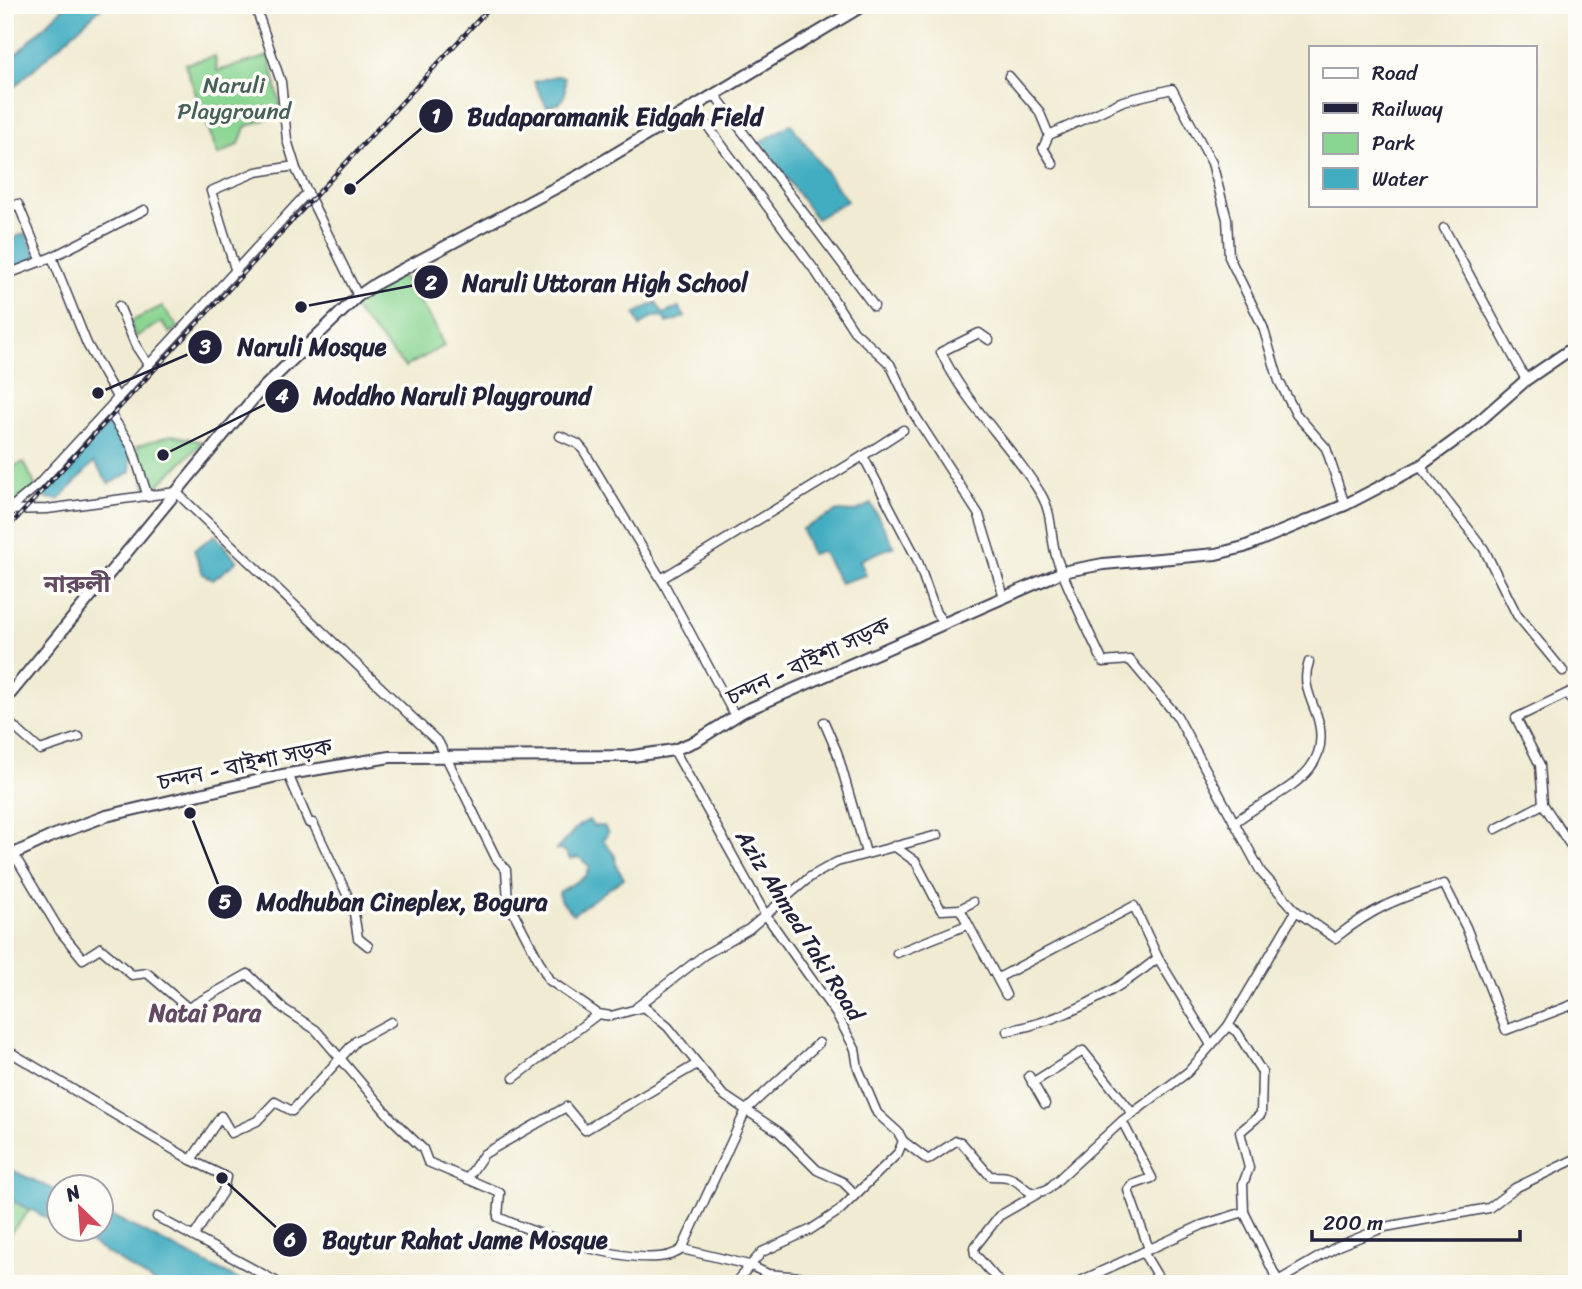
<svg xmlns="http://www.w3.org/2000/svg" width="1582" height="1289" font-family="Sriracha,'Noto Sans Bengali',sans-serif">
<style>
.green{fill:#8ad592;stroke:#567c66;stroke-width:2}
.water{fill:#42adc1;stroke:#32687e;stroke-width:2}
.lines{fill:none;stroke-linecap:round;stroke-linejoin:round}
.minor-casing{stroke:#414052;stroke-width:11}
.major-casing{stroke:#414052;stroke-width:14}
.minor{stroke:#fff;stroke-width:8}
.major{stroke:#fff;stroke-width:10}
.rail-casing{stroke:#22223b;stroke-width:4.5}
.rail{stroke:#fdfcf7;stroke-width:2;stroke-dasharray:5;stroke-linecap:butt}
.labels{text-anchor:middle;stroke-width:7;stroke-linejoin:round;paint-order:stroke}
.park-label{font-size:23px;fill:#466159;stroke:#fdfcf7}
.street-label{font-size:23px;fill:#22223b;stroke:#fdfcf7}
.neighbourhood-label{font-size:24px;font-weight:bold;fill:#634a64;stroke:#fdfcf7}
.leader{fill:none;stroke:#22223b;stroke-width:2.5}
.callout-dot{fill:#22223b;stroke:#fdfcf7;stroke-width:2.5}
.mark-label{font-size:21px;text-anchor:middle;font-weight:bold;fill:#fff}
.callout-label{font-size:24px;text-anchor:middle;font-weight:bold;fill:#22223b;stroke:#fdfcf7;stroke-width:7;stroke-linejoin:round;paint-order:stroke}
</style>
<rect width="100%" height="100%" fill="#fdfcf7"/>
<filter id="ink" filterUnits="userSpaceOnUse"><feTurbulence type="fractalNoise" baseFrequency=".0143" numOctaves="2"/><feDisplacementMap in="SourceGraphic" scale="14" xChannelSelector="R" yChannelSelector="G"/><feConvolveMatrix kernelMatrix="1 2 1 2 8 2 1 2 1" color-interpolation-filters="sRGB"/></filter>
<filter id="wash" filterUnits="userSpaceOnUse"><feTurbulence type="fractalNoise" baseFrequency=".00686" numOctaves="4" result="noise"/><feDisplacementMap in="SourceGraphic" scale="28" xChannelSelector="R" yChannelSelector="G"/><feGaussianBlur stdDeviation="1.57" result="paint"/><feColorMatrix in="noise" values="0 0 0 0 0 0 0 0 0 0 0 0 0 0 0 0 0 1.4 0 .05"/><feComposite in="paint" operator="in"/></filter>
<g filter="url(#wash)">
<rect width="100%" height="100%" fill="#f0ebd2"/>
<g class="green">
<path d="M215,56L217,71L269,56L282,113L245,127L239,144L218,155L185,64Z"/>
<path d="M401,274L434,324L444,346L405,367L352,307Z"/>
<path d="M162,306L178,327L170,333L162,322L135,337L130,322Z"/>
<path d="M172,435L203,442L153,490L146,487L137,446Z"/>
<path d="M24,462L36,487L5,508V470Z"/>
<path d="M5,1197L30,1210L5,1239Z"/>
</g>
<g class="water">
<path d="M66,5H104L5,95V65Z"/>
<path d="M556,76L565,77V94L560,103L547,107L534,82Z"/>
<path d="M791,124L847,201L816,219L761,142Z"/>
<path d="M26,233L38,260L5,273V241Z"/>
<path d="M656,302L663,314L679,307L685,317L667,323L664,318C653,313 647,321 640,326L635,314Z"/>
<path d="M110,422L129,447L131,472L109,484L94,462L59,500L41,497Z"/>
<path d="M871,504L894,546L860,560L866,575L840,583L822,551L811,554L802,529L838,511L854,512Z"/>
<path d="M215,535L237,561L213,580L203,574L194,550Z"/>
<path d="M589,820L593,826H604L608,833L603,840L615,856L616,866L624,878L573,914L560,900L559,892L586,876L590,867L579,857L570,859L565,851L556,850L578,826Z"/>
<path d="M5,1167L59,1192V1224L5,1197Z"/>
<path d="M102,1211L247,1284H157L70,1230H102Z"/>
</g>
</g>
<g filter="url(#ink)">
<g class="lines">
<g class="minor-casing">
<g id="minor">
<path d="M255,5L281,82L287,140L296,169L358,296"/>
<path d="M1009,76L1039,111L1049,135"/>
<path d="M715,95L874,306"/>
<path d="M691,109L698,113L816,272L854,331L890,364L914,414L979,515L1004,597"/>
<path d="M1053,164L1043,148L1049,135L1123,101L1172,89L1212,163L1227,219L1229,257L1263,327L1279,381L1296,414L1326,448L1345,505"/>
<path d="M5,209L18,204L42,262"/>
<path d="M1444,228L1526,380"/>
<path d="M52,257L87,344L118,399"/>
<path d="M236,272L211,191L256,172L295,166"/>
<path d="M5,275L52,257L144,210"/>
<path d="M119,306L136,346L149,366"/>
<path d="M108,410L132,447L148,497"/>
<path d="M903,430L863,456L917,559L936,613L943,622"/>
<path d="M560,436L578,444L584,451L664,584L735,716"/>
<path d="M1420,466L1484,549L1517,615L1563,671"/>
<path d="M9,509L37,486L308,192"/>
<path d="M5,510L47,509L176,492L439,743L496,858L506,870L508,902L549,980L598,1014L611,1016L644,1007L668,1027L722,1094L779,1132L817,1170L843,1182L855,1194"/>
<path d="M661,579L863,456"/>
<path d="M1577,711L1568,693L1516,718L1540,765L1543,804L1577,855"/>
<path d="M5,719L40,750L79,737"/>
<path d="M824,722L837,752L866,853"/>
<path d="M674,750L765,914L837,1015L855,1049L858,1068L877,1113L898,1132L903,1141L898,1153L839,1211L810,1230L762,1252L734,1284"/>
<path d="M288,774L309,823H313L353,907L358,938L368,946"/>
<path d="M1234,823C1272,792 1339,777 1316,713C1309,695 1302,681 1309,662"/>
<path d="M1496,829L1543,804"/>
<path d="M894,846L916,862L941,910L960,909L973,902"/>
<path d="M13,853L60,931L83,959L100,948L132,975L147,973L188,1008L248,974L284,1009L316,1030L392,1119L423,1149L428,1162L500,1193L498,1217C533,1233 651,1275 682,1249L749,1265L768,1274L872,1284"/>
<path d="M960,909L1006,995L998,978L1134,906L1158,958L1211,1045"/>
<path d="M1296,911L1335,938C1373,908 1398,898 1444,884L1466,927L1506,1030L1577,1003"/>
<path d="M897,953L967,925"/>
<path d="M637,1007L704,955L749,929L810,877L837,862L938,835"/>
<path d="M1228,1026L1237,1032L1262,1072L1261,1114L1240,1132L1249,1168L1243,1184L1244,1212"/>
<path d="M1007,1031C1064,1020 1113,994 1158,958"/>
<path d="M5,1049L191,1160L226,1177L223,1191L194,1236"/>
<path d="M1029,1076L1045,1104"/>
<path d="M514,1078L598,1014"/>
<path d="M1032,1083L1083,1051L1133,1114"/>
<path d="M1122,1121L1152,1178L1132,1185L1128,1190L1149,1249"/>
<path d="M903,1141L928,1160L956,1141L961,1142L990,1176C995,1176 1002,1176 1007,1177C1027,1182 1023,1200 1048,1189L1122,1121L1188,1072L1228,1026L1296,911L1261,872L1177,716L1130,660L1103,662C1087,628 1070,594 1057,559C1050,539 1053,515 1042,496C1012,445 966,406 941,352L979,333L989,340"/>
<path d="M191,1160L221,1116L231,1133L257,1121L275,1102L292,1111L356,1041L391,1022"/>
<path d="M467,1179L484,1154L566,1107L585,1130L697,1064"/>
<path d="M157,1217L281,1284"/>
<path d="M682,1249L746,1110L819,1043"/>
<path d="M1143,1252L1158,1277L1167,1284"/>
<path d="M1001,1284L975,1254L974,1248L999,1216L1037,1194"/>
<path d="M1074,1284L1202,1225L1244,1212L1278,1281L1338,1246L1385,1227L1489,1208L1515,1188L1577,1158"/>
</g>
</g>
<g class="major-casing">
<g id="major">
<path d="M5,700L257,394L358,296L377,283L578,176L864,5"/>
<path d="M5,858L52,836L106,816L277,776L390,757L633,756L674,750L698,740L742,712L1062,572L1103,564L1216,554L1244,547L1345,505L1420,466L1468,431L1526,380L1577,345"/>
</g>
</g>
<use href="#minor" class="minor"/>
<use href="#major" class="major"/>
<g class="rail-casing">
<path id="rail" d="M5,531L492,5"/>
</g>
<use href="#rail" class="rail"/>
</g>
</g>
<g class="labels">
<g class="park-label">
<text x="234" y="93">Naruli<tspan x="234" dy="26">Playground</tspan></text>
</g>
<g class="street-label">
<text transform="translate(808 661) rotate(-25)" y="8">চন্দন - বাইশা সড়ক</text>
<text transform="translate(245 764) rotate(-12)" y="8">চন্দন - বাইশা সড়ক</text>
<text transform="translate(800 925) rotate(58)" y="8">Aziz Ahmed Taki Road</text>
</g>
<g class="neighbourhood-label">
<text x="77" y="592">নারুলী</text>
<text x="205" y="1021">Natai Para</text>
</g>
</g>
<path class="leader" d="M350 189L436 116M301 307L431 282M98 393L205 347M163 455L282 396M190 813L225 902M222 1178L290 1240"/>
<g class="callout-dot">
<circle cx="350" cy="189" r="7"/>
<circle cx="301" cy="307" r="7"/>
<circle cx="98" cy="393" r="7"/>
<circle cx="163" cy="455" r="7"/>
<circle cx="190" cy="813" r="7"/>
<circle cx="222" cy="1178" r="7"/>
<circle cx="436" cy="116" r="18"/>
<circle cx="431" cy="282" r="18"/>
<circle cx="205" cy="347" r="18"/>
<circle cx="282" cy="396" r="18"/>
<circle cx="225" cy="902" r="18"/>
<circle cx="290" cy="1240" r="18"/>
</g>
<g class="mark-label">
<text x="436" y="123">1</text>
<text x="431" y="290">2</text>
<text x="205" y="354">3</text>
<text x="282" y="403">4</text>
<text x="225" y="909">5</text>
<text x="290" y="1247">6</text>
</g>
<g class="callout-label">
<text x="615" y="125">Budaparamanik Eidgah Field</text>
<text x="605" y="291">Naruli Uttoran High School</text>
<text x="312" y="355">Naruli Mosque</text>
<text x="452" y="404">Moddho Naruli Playground</text>
<text x="402" y="910">Modhuban Cineplex, Bogura</text>
<text x="465" y="1248">Baytur Rahat Jame Mosque</text>
</g>
<rect width="1582" height="1289" fill="none" stroke="#fdfcf7" stroke-width="28"/>
<rect x="1309" y="46" width="228" height="161" fill="#fdfcf7" stroke="#a5a5ac" stroke-width="2"/>
<rect x="1323" y="68" width="35" height="10" fill="#ffffff" stroke="#a5a5ac" stroke-width="2"/>
<text x="1372" y="80" font-size="21" fill="#22223b">Road</text>
<rect x="1323" y="103" width="35" height="10" fill="#22223b" stroke="#a5a5ac" stroke-width="2"/>
<text x="1372" y="116" font-size="21" fill="#22223b">Railway</text>
<rect x="1323" y="133" width="35" height="21" fill="#8ad592" stroke="#a5a5ac" stroke-width="2"/>
<text x="1372" y="150" font-size="21" fill="#22223b">Park</text>
<rect x="1323" y="168" width="35" height="21" fill="#42adc1" stroke="#a5a5ac" stroke-width="2"/>
<text x="1372" y="186" font-size="21" fill="#22223b">Water</text>
<g transform="translate(80 1208) rotate(335)"><circle r="33" fill="#fdfcf7" stroke="#a5a5ac" stroke-width="2"/>
<path d="M0-5L12 26L0 18L-12 26Z" fill="#d1495b"/>
<text y="-10" font-size="19" font-weight="bold" text-anchor="middle" fill="#22223b">N</text>
</g>
<path d="M1312 1230v10h208v-10" fill="none" stroke="#22223b" stroke-width="3.5"/>
<text x="1323" y="1230" font-size="21" fill="#22223b" stroke="#fdfcf7" stroke-width="5" paint-order="stroke">200 m</text>
</svg>
